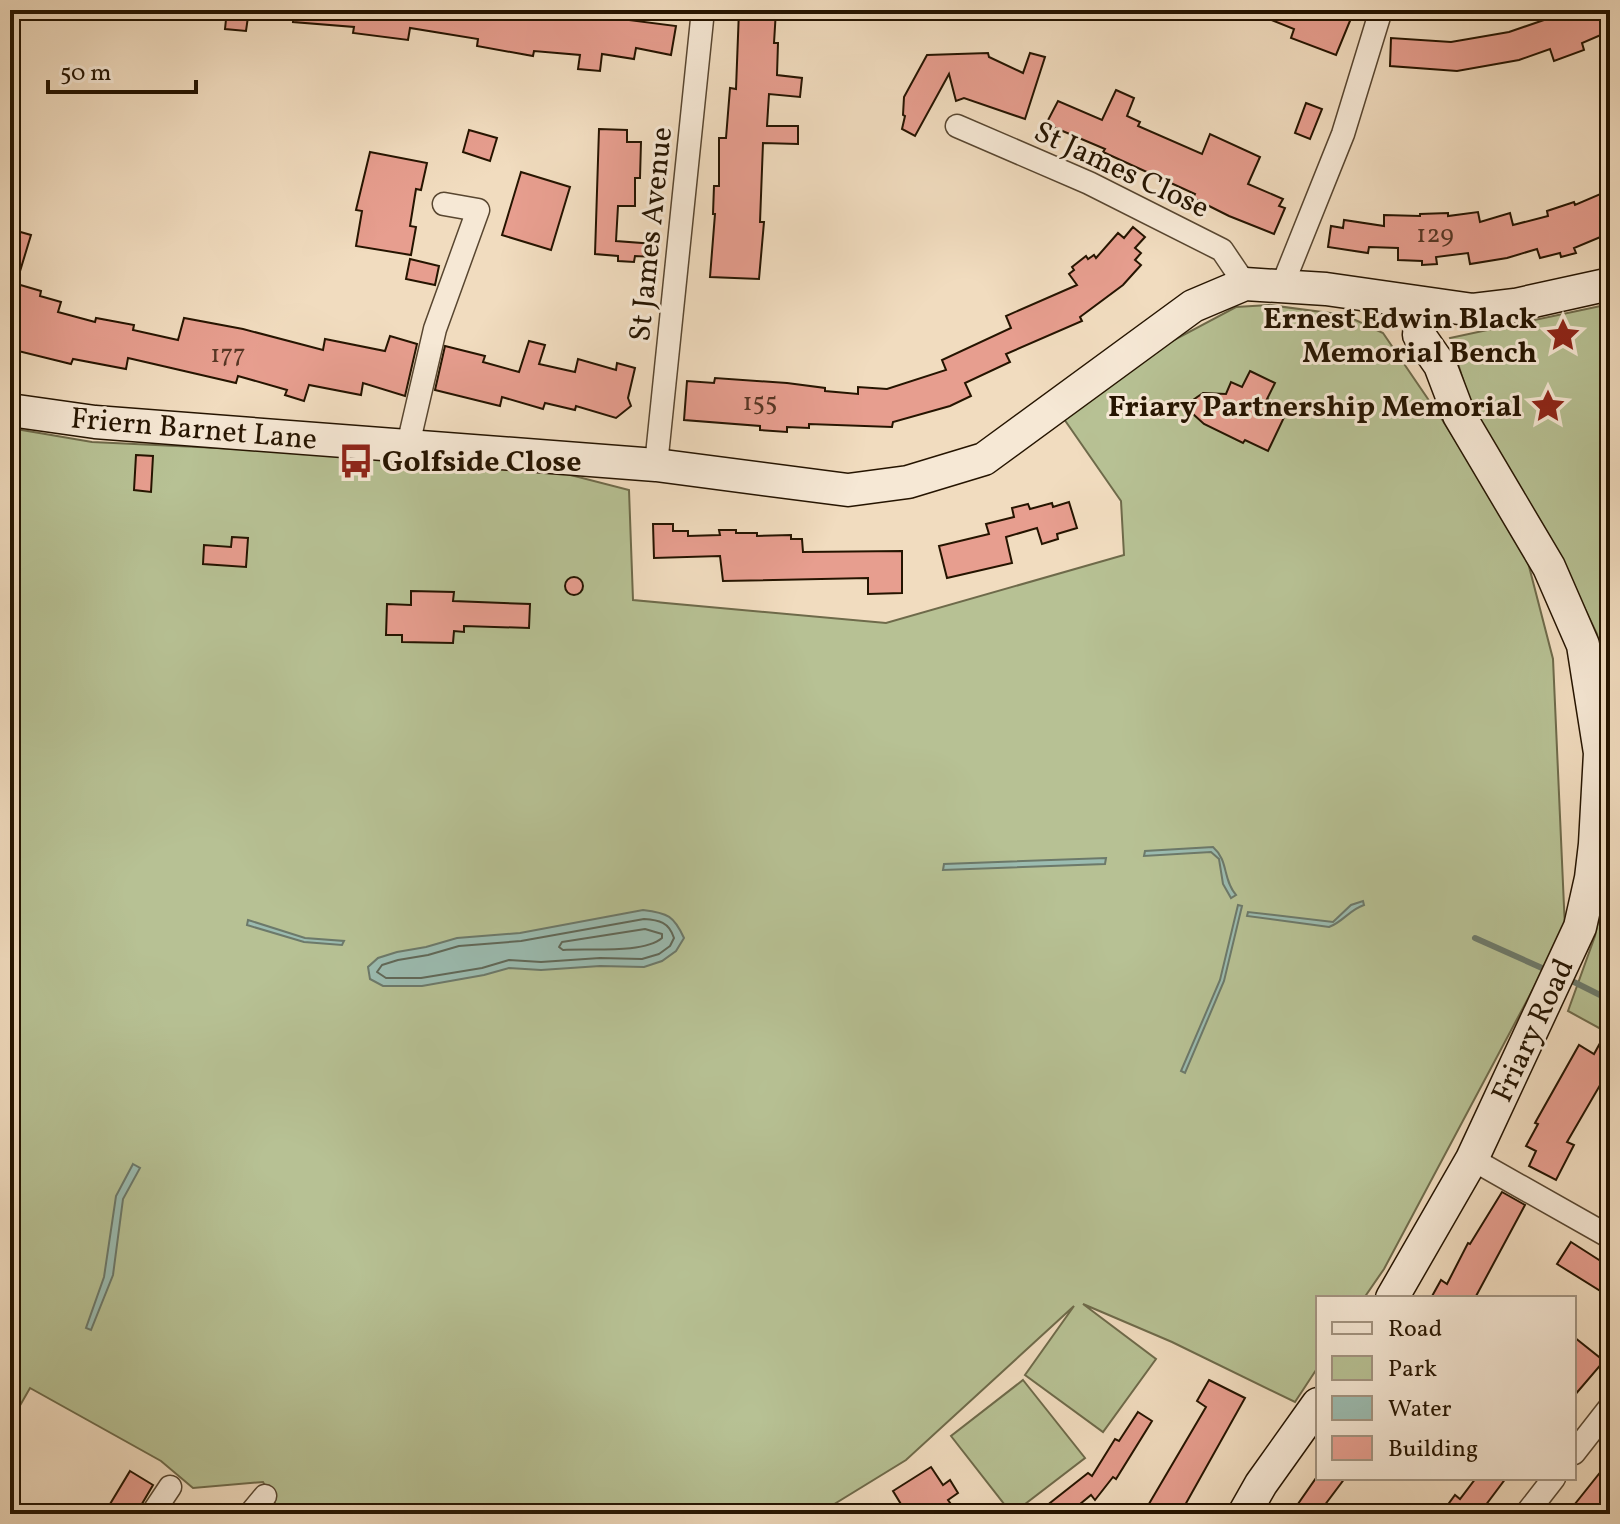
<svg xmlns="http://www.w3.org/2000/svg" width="1620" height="1524" font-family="Vollkorn,serif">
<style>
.green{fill:#b7c194;stroke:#6e6a4a;stroke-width:2}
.water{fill:#9bbcb1;stroke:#6c796a;stroke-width:2}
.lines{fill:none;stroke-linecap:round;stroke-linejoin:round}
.shore{stroke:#606858;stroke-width:2}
.stream{stroke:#6c796a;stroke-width:6}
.building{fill:#e79e8f;stroke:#251400;stroke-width:2}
.street-casing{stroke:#584630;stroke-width:25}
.secondary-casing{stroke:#251400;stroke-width:35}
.street{stroke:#f6e8d5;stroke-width:22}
.secondary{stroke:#f6e8d5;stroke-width:32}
.labels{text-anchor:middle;stroke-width:6;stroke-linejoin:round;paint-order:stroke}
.number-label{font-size:26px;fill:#563624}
.street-label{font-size:30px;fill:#251400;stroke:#f6e8d5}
.poi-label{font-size:30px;font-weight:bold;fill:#251400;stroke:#f6e8d5;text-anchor:end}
</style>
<rect width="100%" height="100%" fill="#f1dcbf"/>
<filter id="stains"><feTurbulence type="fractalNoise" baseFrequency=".0025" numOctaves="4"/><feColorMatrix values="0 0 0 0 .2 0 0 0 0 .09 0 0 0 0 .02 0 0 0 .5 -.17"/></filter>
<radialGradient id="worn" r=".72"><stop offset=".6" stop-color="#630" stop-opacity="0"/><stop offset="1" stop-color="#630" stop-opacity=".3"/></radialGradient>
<g class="green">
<path d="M1610,304V707L1597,634L1556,549L1471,405L1450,338Z"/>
<path d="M1269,305L1345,315L1383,333L1443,421L1525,551L1553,659L1565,929L1384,1269L1364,1298H1318V1367L1295,1402L1172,1342L1083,1304L1156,1359L1103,1432L1025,1375L1074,1306L906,1460L818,1514H281L263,1482L193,1488L161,1461L30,1388L10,1423V428L92,442L520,462L629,490L633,600L886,623L1124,555L1121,501L1064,419L1172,341L1236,307Z"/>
<path d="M1610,864V1034L1568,1011L1595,936Z"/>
<path d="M1023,1380L1085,1458L1012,1514L951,1436Z"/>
</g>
<g class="water">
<path d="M1213,847C1229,861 1222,878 1236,895L1231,898L1223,884L1219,859L1211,852L1144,856L1145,851Z"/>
<path d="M1106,858L1105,864L943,870L944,864Z"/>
<path d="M1363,901L1364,905C1349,910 1343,922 1329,927L1247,916L1248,912L1333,922L1351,905Z"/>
<path d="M1238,905L1242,906L1224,981L1185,1073L1181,1071L1220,980Z"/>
<path d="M643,910C668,913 674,916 684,938L676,951L662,961L644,967L600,966L541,970L509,968L484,975L422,986H383L370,979L368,967L378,958L397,952L426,947L457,938L520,933Z"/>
<path d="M248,920L305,938L344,941L342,945L304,942L247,925Z"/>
<path d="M133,1164L140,1168L123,1199L113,1275L91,1330L86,1328L104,1277L116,1196Z"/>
</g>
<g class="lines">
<g class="shore">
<path d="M644,919C659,920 669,922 674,938L670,946L659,954L642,959L600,958L541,962L509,960L482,968L421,978H386L377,972L382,965L398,960L428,955L459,946L521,941Z"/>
<path d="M645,929L662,934V938C643,954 590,948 563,950L559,947L562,942Z"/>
</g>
<g class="stream">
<path d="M1475,938L1542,968"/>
<path d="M1574,982L1610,1000"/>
</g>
</g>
<g class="building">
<path d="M227,10H249L246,31L225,29Z"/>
<path d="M294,10H502L545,18L546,10H551L676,26L671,55L636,48L634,59L602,54L600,71L578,69L580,55L534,51L533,56L477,46L478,39L410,28L408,40L353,33L354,27L293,22Z"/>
<path d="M739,10H776L774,43H778L777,75L802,78L800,97L769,94L767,126H798V144L763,143L760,222H764L759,279L710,277L715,214H713L714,186H719V138H726L730,88L736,89Z"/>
<path d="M1247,10H1337L1352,16L1336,55L1291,38L1294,29Z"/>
<path d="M1573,10H1610V31L1582,43L1584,50L1554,61L1550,49L1519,60L1457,71L1390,66L1391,38L1451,42L1509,32Z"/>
<path d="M988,53L989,57L1023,73L1030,53L1045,57L1025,119L964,98L956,101L949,74L915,136L902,129L905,116L903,115L904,97L927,55Z"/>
<path d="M1116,90L1134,98L1127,116L1140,122L1138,126L1202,154L1210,134L1260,157L1248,184L1283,199L1279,206L1285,208L1274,234L1229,216L1193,198L1195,194L1103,152L1105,149L1046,124L1058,101L1102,120Z"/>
<path d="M1306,103L1322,109L1310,139L1295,133Z"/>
<path d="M599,129L627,130V142H641L640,178H635V206H618L616,241L655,244L654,257L635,256L634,262L618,261V256L595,254Z"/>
<path d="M469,130L497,138L490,161L463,152Z"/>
<path d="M370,152L427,163L421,190L416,189L410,226L416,227L411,255L356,246L362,211L356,210Z"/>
<path d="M521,172L570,187L551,250L502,235Z"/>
<path d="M1605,192L1606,195L1610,193V233L1574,248L1576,253L1561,257L1560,253L1540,258L1537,249L1507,258L1470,264L1468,253L1436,257L1437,264L1422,265V261L1398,260V248L1369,247L1368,253L1328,247L1331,226L1343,228L1344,220L1384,226V215L1420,216V214L1448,213V216L1478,212L1480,222L1510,213L1513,225L1548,216L1547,211L1574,202L1575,205Z"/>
<path d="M1133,227L1145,237L1135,248L1141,253L1135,260L1141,265L1123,285L1080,317L1082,321L1006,354L1010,362L965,383L971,396L950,406L893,422L892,427L809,424V428L787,427V432L760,430V426L684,420L687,381L714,383L715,378L787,383L825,388V391L858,394V387L887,389L946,370L942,360L1011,328L1006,316L1077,285L1069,274L1074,270L1072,267L1086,256L1088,259L1094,255L1096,258L1118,233L1124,238Z"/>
<path d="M10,229L31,235L14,291L10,290Z"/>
<path d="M410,259L439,266L435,285L406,279Z"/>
<path d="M17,284L41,291L40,296L61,302L58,312L95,322L96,318L134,325L133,330L178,340L184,318L243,329L323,350L325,339L385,351L390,336L417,344L405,396L363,383L361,395L309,385L304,401L285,395L287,390L238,376L236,383L128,358L126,369L73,359L71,364L10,349V312Z"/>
<path d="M529,341L545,345L539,364L575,372L578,359L616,370L617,363L635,368L628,398L631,406L616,418L576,406L575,410L545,403L543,409L502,397L500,406L435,390L445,346L485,356L483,362L519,372Z"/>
<path d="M1250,371L1275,383L1267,399L1288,409L1268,451L1245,440L1243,443L1204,424L1193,414V400L1203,393L1226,394L1231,382L1242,387Z"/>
<path d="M136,455L153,456L151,492L134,490Z"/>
<path d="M1069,502L1077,528L1057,534L1058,539L1042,544L1037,528L1006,537L1012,563L947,578L939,546L989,534L986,524L1014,517L1012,508L1028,504L1030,509L1052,503L1053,507Z"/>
<path d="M653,524H673V531H688V536L720,535L719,530H736V533H757V536L791,535V539H802L803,552L902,551V593L868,594V578L723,581L720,556L654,558Z"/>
<path d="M232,537L248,538L246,567L203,564L204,545L231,547Z"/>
<circle cx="574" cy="586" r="9"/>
<path d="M411,591L454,592L453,601L530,604L529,628L464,626V632L454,631L453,643L402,642V635H386L387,604L411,605Z"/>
<path d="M1610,1025V1068L1567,1142L1574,1145L1556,1180L1529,1166L1536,1151L1526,1146L1538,1124L1535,1123L1579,1045L1594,1054Z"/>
<path d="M1502,1192L1525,1205L1475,1298H1431L1441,1280L1447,1284L1468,1243L1470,1244Z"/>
<path d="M1571,1242L1610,1267V1297L1557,1264Z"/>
<path d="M1574,1337L1604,1361L1574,1396Z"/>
<path d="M1209,1380L1245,1398L1180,1514H1143L1206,1407L1197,1401Z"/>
<path d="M1138,1412L1152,1421L1116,1479L1113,1477L1095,1500L1091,1495L1068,1514H1036L1088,1473L1092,1476L1115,1439L1119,1441Z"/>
<path d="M1610,1460V1494L1594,1514H1567Z"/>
<path d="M931,1467L943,1485L950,1480L958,1493L948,1500L958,1514H907L893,1491Z"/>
<path d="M130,1471L153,1485L136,1514H104Z"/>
<path d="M1316,1478H1345L1318,1514H1291Z"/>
<path d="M1476,1478H1506L1479,1514H1441L1455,1495L1460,1499Z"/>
</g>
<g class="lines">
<g class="street-casing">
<g id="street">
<path d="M957,126L1089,183L1222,250L1245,284"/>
<path d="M1282,286L1343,134L1381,10"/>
<path d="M408,445L435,329L478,210L444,204"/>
<path d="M656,465L703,10"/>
<path d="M1472,1159L1610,1237"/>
<path d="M1574,1453L1610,1407"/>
<path d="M152,1514L170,1487"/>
<path d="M250,1514L265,1496"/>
<path d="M1526,1514L1554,1478"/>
</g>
</g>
<g class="secondary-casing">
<g id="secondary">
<path d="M10,410L95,422L656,465L848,490L908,482L984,459L1193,306L1245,284L1326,289L1473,310L1515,305L1610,284"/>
<path d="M1392,1298L1472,1159L1580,927L1591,878L1595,844L1600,753L1583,645L1549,567L1459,415L1440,365L1419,335L1422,304"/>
<path d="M1244,1514L1261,1484L1318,1404"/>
</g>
</g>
<use href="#street" class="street"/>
<use href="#secondary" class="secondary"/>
</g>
<defs>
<g id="sight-bare" transform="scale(2.76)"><path d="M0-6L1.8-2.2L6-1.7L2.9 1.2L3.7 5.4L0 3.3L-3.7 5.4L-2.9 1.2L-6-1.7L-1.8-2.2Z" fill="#8f2418" stroke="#f6e8d5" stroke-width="2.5" paint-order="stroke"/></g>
<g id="bus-bare" transform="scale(2.76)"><path d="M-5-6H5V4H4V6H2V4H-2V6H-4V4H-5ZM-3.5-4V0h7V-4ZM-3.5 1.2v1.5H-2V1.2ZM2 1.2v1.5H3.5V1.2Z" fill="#8f2418" stroke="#f6e8d5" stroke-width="2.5" paint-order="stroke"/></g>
</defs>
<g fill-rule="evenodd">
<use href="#sight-bare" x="1563" y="335"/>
<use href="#sight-bare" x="1548" y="406"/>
<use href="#bus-bare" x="356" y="461"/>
</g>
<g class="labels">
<g class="number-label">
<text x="1435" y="242">129</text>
<text x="228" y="362">177</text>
<text x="760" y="410">155</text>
</g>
<g class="street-label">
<text transform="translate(1122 169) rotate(25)" y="10">St James Close</text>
<text transform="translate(650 234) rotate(-84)" y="10">St James Avenue</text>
<text transform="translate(194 428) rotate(5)" y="10">Friern Barnet Lane</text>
<text transform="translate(1532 1030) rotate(-65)" y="10">Friary Road</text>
</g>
<g class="poi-label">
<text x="1537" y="328">Ernest Edwin Black<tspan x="1537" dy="34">Memorial Bench</tspan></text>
<text x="1522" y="416">Friary Partnership Memorial</text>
<text x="382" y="471" text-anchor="start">Golfside Close</text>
</g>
</g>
<rect width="1620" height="1524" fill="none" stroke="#f1dcbf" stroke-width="40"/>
<rect x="12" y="12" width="1596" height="1500" fill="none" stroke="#251400" stroke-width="4"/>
<rect x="20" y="20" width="1580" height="1484" fill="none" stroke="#251400" stroke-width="2"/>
<rect x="1316" y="1296" width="260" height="184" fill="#f6e8d5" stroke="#a29380" stroke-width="2"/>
<rect x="1332" y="1322" width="40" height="12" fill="#f6e8d5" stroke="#a29380" stroke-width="2"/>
<text x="1388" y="1336" font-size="24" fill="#251400">Road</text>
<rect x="1332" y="1356" width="40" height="24" fill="#b7c194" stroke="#a29380" stroke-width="2"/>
<text x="1388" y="1376" font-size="24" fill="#251400">Park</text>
<rect x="1332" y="1396" width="40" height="24" fill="#9bbcb1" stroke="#a29380" stroke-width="2"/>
<text x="1388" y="1416" font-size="24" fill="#251400">Water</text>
<rect x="1332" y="1436" width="40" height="24" fill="#e79e8f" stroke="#a29380" stroke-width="2"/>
<text x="1388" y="1456" font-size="24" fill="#251400">Building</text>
<path d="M48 80v12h148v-12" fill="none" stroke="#251400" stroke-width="4"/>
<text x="60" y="80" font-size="24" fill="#251400" stroke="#f6e8d5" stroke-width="6" paint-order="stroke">50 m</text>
<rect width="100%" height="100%" filter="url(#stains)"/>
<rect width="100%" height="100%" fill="url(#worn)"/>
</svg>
